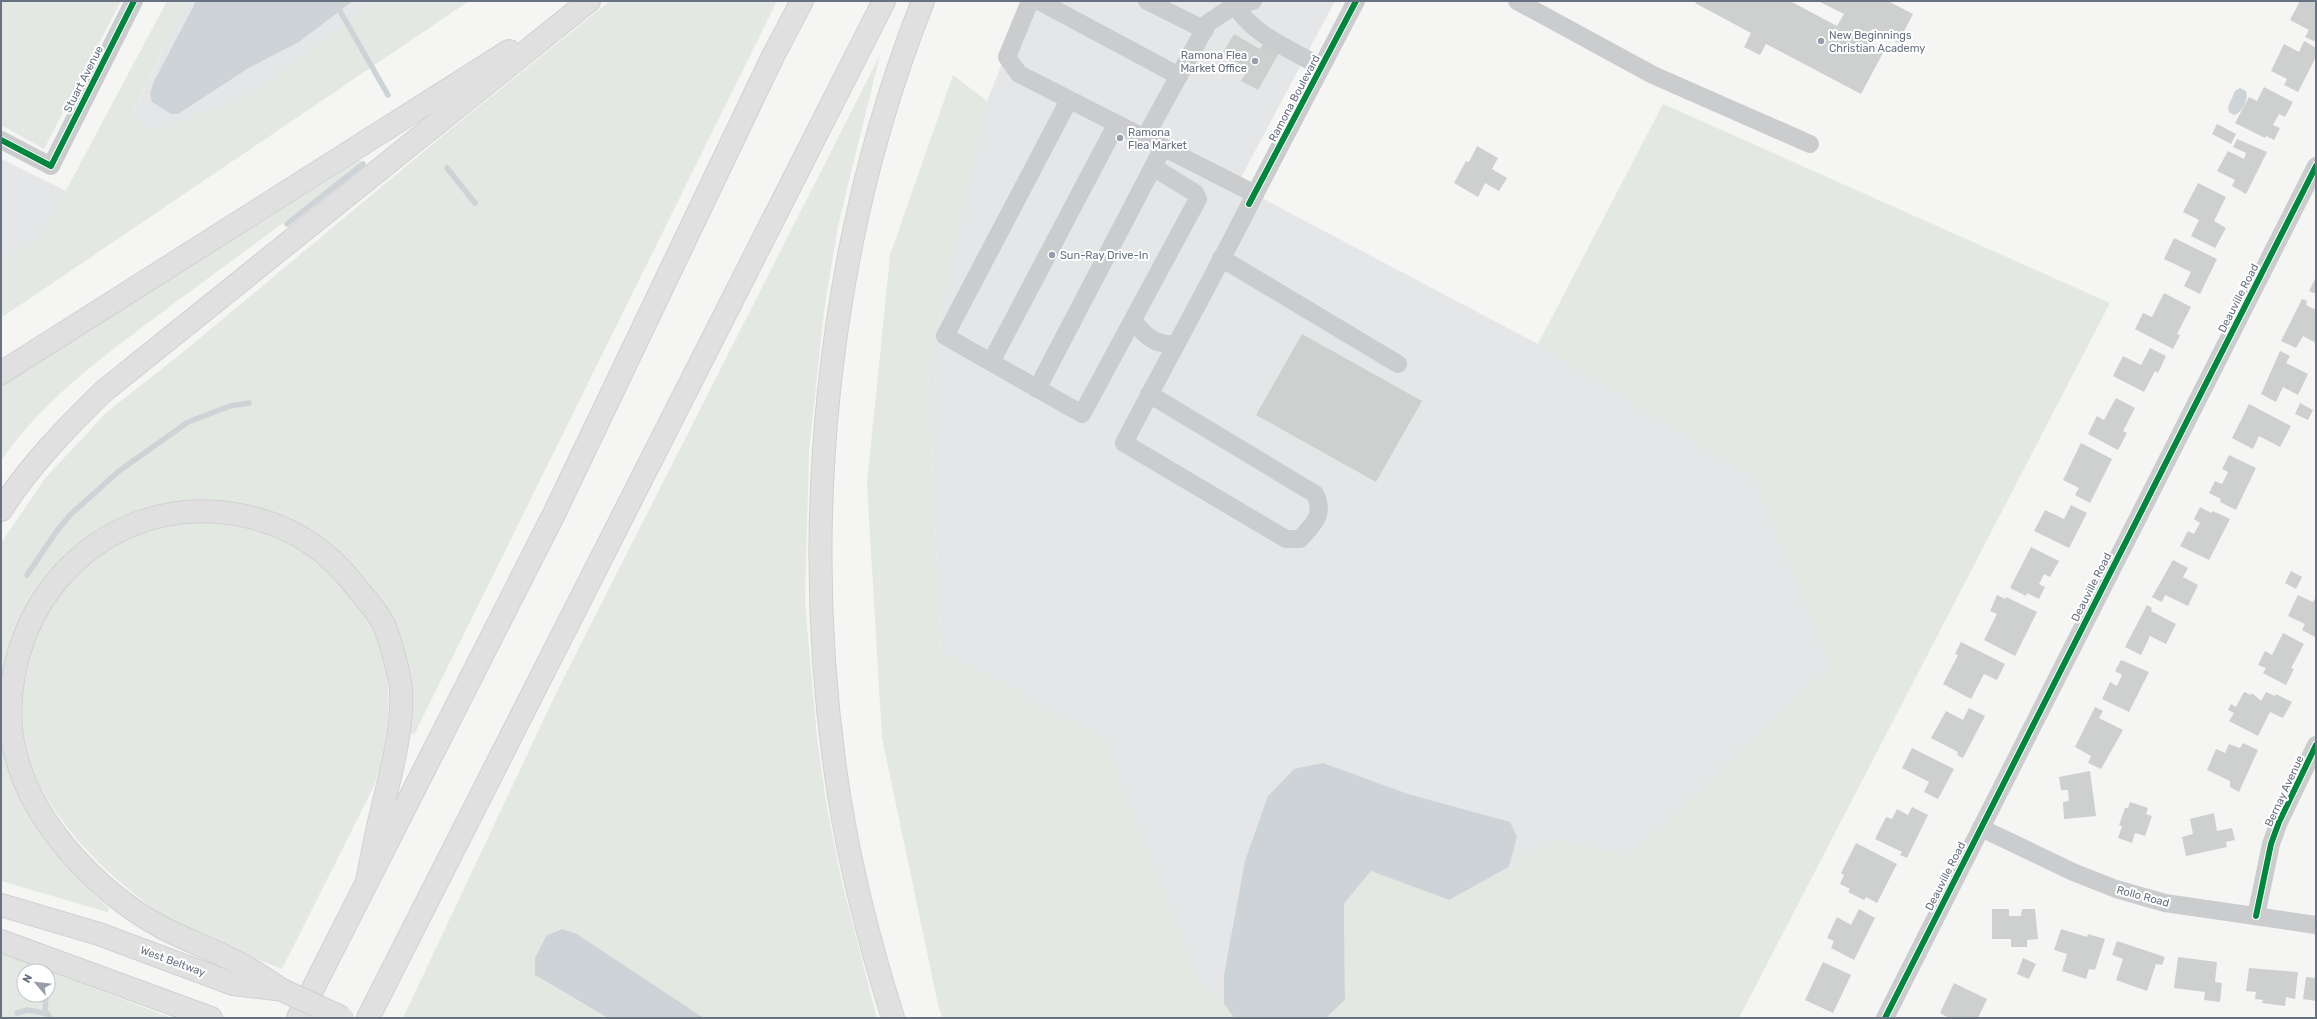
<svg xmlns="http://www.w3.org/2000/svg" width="2317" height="1019" font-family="Rubik,sans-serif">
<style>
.built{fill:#e5e6e7}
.green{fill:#e4e8e3;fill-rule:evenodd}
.water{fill:#ced3d7}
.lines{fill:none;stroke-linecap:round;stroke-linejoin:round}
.stream{stroke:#ced3d7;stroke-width:5.5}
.building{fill:#ced0d0}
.highway-casing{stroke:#d1d1d2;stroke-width:24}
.minor{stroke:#cbccce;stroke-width:18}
.highway{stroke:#e0e0e0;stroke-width:22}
.highway-bridge-casing{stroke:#d1d1d2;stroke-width:24;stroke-linecap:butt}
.highway-bridge{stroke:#e0e0e0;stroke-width:22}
.cycleway-casing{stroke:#fff;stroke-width:8}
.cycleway{stroke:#00873e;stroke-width:6}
.poi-dot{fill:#999faa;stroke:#fff;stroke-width:1.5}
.labels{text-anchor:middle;stroke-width:4;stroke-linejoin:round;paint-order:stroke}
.poi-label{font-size:11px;fill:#687182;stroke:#fff;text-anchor:start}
.street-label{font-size:11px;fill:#687182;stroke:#fff}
</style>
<rect width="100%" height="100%" fill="#f5f5f4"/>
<g class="built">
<path d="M186,1H196L154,81L150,93L247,69L299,42L353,1H376L250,96L151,132L132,116Z"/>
<path d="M1027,1H1335L1237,185L1538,344L1754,478L1830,666L1630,857L1558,840L1509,867L1517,837L1323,763L1224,975V1004L1200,983L1102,735L941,653L928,372L987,101Z"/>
<path d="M1,159L66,191L39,241L1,262Z"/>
</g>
<g class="green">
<path d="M1,1H121L44,149L1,125Z"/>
<path d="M167,1H186L132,115L151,132L250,96L376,1H469L1,318V262L39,241Z"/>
<path d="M610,1H777L414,735L408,731L381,602C358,566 327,536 287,518C231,492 158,497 104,526C76,541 52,567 35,593C11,629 0,674 1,718C2,732 10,749 14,763C18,778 21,796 28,811C46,849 78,881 109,908L107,912L1,881V543L46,477L107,412L183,352L446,133Z"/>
<path d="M880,55L838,226L824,311L809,452L805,602L817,737L826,802L841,879L877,1018H704L577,934L535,975L608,1018H403L559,687Z"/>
<path d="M953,75L987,101L928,372L941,653L1102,735L1200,983L1224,1004L1234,1018H943L939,1009L882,738L867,484L890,255Z"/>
<path d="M1663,104L2110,303L1739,1018H1326L1345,1000L1344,904L1372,870L1449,900L1558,840L1630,856L1830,666L1754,478L1538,344Z"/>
<path d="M359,159L363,164C302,209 241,254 180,299C116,347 47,394 1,461V380Z"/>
<path d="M202,521C238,522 278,531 309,551C317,557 325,567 332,575C340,582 349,590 356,598C397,653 395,723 374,786L282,969C257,959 230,950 206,939C134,906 36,818 23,737C19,716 21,669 29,649C33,638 40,627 46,616C78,554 136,528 202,521Z"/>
<path d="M1,953L172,1018H1ZM24,971H48V995H24Z"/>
</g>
<g class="water">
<path d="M196,1H353L299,42L247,69L178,114H171L152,102L150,93L154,81Z"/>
<path d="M2240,88L2246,91C2249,99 2242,113 2234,115L2229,112L2228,107L2235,91Z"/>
<path d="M1323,763L1408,794L1510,822L1517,837L1509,867L1449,900L1371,871L1344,904L1345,1000L1326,1018H1234L1224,1004V975L1245,861L1268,796L1294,769Z"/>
<path d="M562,929L577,934L704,1018H608L535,975V958L546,936Z"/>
</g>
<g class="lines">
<g class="stream">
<path d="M340,11L388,95"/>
<path d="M447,168L475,203"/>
<path d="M287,224L363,164"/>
<path d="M27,575L56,532L70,515L119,471L188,422L230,406L249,403"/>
<path d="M17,1013L28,1010L48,1014L50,1018"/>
<path d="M45,1013L46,995"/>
</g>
</g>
<g class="building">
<path d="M1697,1H1790L1837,26L1844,14L1818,1H1888L1913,14L1898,43L1872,29L1866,41L1884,51L1861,94L1766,44L1760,55L1744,47L1751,33L1695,3Z"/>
<path d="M2300,1H2316V42L2305,37L2309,30L2290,20Z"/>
<path d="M1234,34L1260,49L1263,44L1279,53L1258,90L1241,81L1248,69L1222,54Z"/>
<path d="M2304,41L2316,48V57L2298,92L2284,85L2287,79L2271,71L2284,44L2299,52Z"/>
<path d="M2264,87L2293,102L2285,117L2279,114L2273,125L2280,128L2274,140L2266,136L2265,138L2235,123L2249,97L2257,101Z"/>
<path d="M2217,124L2236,134L2231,144L2212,134Z"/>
<path d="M2237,139L2267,152L2246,194L2232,186L2235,180L2217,171L2228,151L2244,159L2246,153L2233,147Z"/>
<path d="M1477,146L1498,158L1492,169L1507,178L1499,191L1485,183L1478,197L1454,183L1466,161L1469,162Z"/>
<path d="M2198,183L2226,197L2214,221L2226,228L2215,248L2191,236L2199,220L2183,212Z"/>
<path d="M2174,238L2217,259L2200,294L2184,286L2191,272L2164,259Z"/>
<path d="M2316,277V294L2309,291Z"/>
<path d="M2164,293L2191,307L2177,334L2180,335L2173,349L2135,329L2143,313L2152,317Z"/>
<path d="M2302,299L2307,301L2306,305L2316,310V343L2303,336L2296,348L2281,341Z"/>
<path d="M1302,334L1422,401L1376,482L1256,415Z"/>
<path d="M2150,348L2166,356L2158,373L2155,371L2144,392L2113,376L2123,356L2141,365Z"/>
<path d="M2280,351L2290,356L2286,363L2308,374L2298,395L2283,387L2276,402L2261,394Z"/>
<path d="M2116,398L2135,408L2123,431L2127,433L2118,450L2088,434L2097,416L2104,420Z"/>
<path d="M2300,403L2313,410L2308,420L2295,414Z"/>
<path d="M2249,404L2291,426L2280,447L2259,436L2253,449L2232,438Z"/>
<path d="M2081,443L2112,459L2090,503L2075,495L2079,488L2063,480Z"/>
<path d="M2229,455L2256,468L2236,510L2220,502L2221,499L2209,493L2215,481L2222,484L2228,472L2222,469Z"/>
<path d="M2071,505L2087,513L2069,548L2034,531L2045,510L2064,519Z"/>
<path d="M2200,507L2211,513L2213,511L2230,519L2209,560L2180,546L2188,531L2194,534L2200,523L2194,519Z"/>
<path d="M2031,547L2059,561L2050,577L2044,574L2039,584L2045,587L2039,599L2027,593L2026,596L2010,588Z"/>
<path d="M2173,560L2188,568L2183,577L2198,585L2188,606L2165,595L2162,602L2152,597Z"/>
<path d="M2291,571L2302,577L2296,589L2285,583Z"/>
<path d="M1997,595L2005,599L2006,597L2037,612L2015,656L1984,640L1997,614L1990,611Z"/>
<path d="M2298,595L2313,602L2316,596L2315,637L2302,630L2305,624L2288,616Z"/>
<path d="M2147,605L2152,608L2151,611L2176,624L2166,644L2150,636L2141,655L2125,647Z"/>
<path d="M2283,633L2304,644L2291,668L2294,669L2286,685L2263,673L2266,668L2258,665L2265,651L2272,655Z"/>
<path d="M1961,642L2005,664L1997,680L1984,674L1971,699L1943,684L1958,655L1955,654Z"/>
<path d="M2121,660L2149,672L2129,712L2102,699L2110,682L2117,686L2122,675L2115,671Z"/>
<path d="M2244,692L2251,695L2252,693L2261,701L2266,692L2275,696L2276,694L2292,702L2283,718L2270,712L2258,736L2229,721L2234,713L2228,710L2231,704L2236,707Z"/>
<path d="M2095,707L2103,711L2099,718L2123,730L2101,769L2088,763L2091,756L2075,747Z"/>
<path d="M1969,708L1985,716L1963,758L1957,755L1958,752L1931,738L1946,711L1963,720Z"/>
<path d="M2243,743L2258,750L2239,792L2230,787V781L2207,770L2216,749L2225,753L2229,744L2240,748Z"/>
<path d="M1912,748L1954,769L1938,799L1924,792L1929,782L1902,768Z"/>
<path d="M2090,771L2096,816L2064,819L2063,802L2069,801L2068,790H2061L2059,777Z"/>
<path d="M2130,802L2148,808L2146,814L2152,816L2145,836L2135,833L2132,843L2118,838L2122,826L2119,825L2125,808H2128Z"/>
<path d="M1912,807L1928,815L1907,858L1900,855L1902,852L1875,839L1886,817L1892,819L1897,809L1908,815Z"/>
<path d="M2214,813L2217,831L2232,828L2235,840L2226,842L2227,847L2186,856L2182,837L2193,834L2190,819Z"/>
<path d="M1856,843L1897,864L1877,903L1866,897L1864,900L1848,892L1850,889L1840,884L1844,875L1841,873Z"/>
<path d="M1859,909L1875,918L1854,960L1831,948L1834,941L1827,938L1837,917L1851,925Z"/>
<path d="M1992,909H2009V916H2021L2022,909H2035L2038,939L2027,940V947H2011V939H1992Z"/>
<path d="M2061,929L2087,937L2088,934L2105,939L2095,970L2089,969L2086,979L2062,971L2067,954L2054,950Z"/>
<path d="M2117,941L2165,957L2162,965L2156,964L2147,991L2116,980L2123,959L2112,955Z"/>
<path d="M2178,957L2217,962L2215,982L2222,983L2220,1002L2204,1000L2205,992L2174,988Z"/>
<path d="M2023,958L2036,964L2029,979L2017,974Z"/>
<path d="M1823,962L1851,975L1833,1013L1805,1000Z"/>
<path d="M2249,968L2298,972L2295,999L2286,997L2285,1006L2262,1003L2263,1000L2255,999L2256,992L2246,991Z"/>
<path d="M2306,977L2316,978V1001L2303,999Z"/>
<path d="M1954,983L1987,999L1978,1018H1949L1940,1013Z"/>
</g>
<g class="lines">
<g class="highway-casing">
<g id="highway">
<path d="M1,373L509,51"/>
<path d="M1,510C30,465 66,428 104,391L589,1"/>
<path d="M1,905L99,934L233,984L276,989"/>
<path d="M1,941L211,1018"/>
<path d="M282,990C270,982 258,974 246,967C220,952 190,942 163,928C126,908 93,880 66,848C38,814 15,772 11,728C2,600 106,493 235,514C283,522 322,544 352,582C362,595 374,607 382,621C388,631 401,678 401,691C403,731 391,771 382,810C376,833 372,857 367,881"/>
<path d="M298,1018L554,514L773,56L802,1"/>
<path d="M368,1018L884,1"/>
<path d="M893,1018C870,945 851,871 839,795C798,532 825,249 923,1"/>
</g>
</g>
<g class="minor">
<path d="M1030,1L1007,57L1019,74L1255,194"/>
<path d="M1039,1L1179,76"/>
<path d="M1147,1L1205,30"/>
<path d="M1233,1C1249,34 1291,49 1321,67"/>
<path d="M1517,1L1653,75L1810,144"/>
<path d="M1069,100L945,336L1082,414L1198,199L1195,193L1153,167L1162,149"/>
<path d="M1144,139L1208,23L1235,5L1253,1"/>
<path d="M1,140L51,166L134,1"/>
<path d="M1221,258L1398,364"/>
<path d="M1133,320C1144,335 1155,346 1176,344"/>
<path d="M991,362L1116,125"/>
<path d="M1037,389L1153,167"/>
<path d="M1149,394L1315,494C1325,514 1314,524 1300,539H1286L1124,443C1167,360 1213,278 1255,194L1356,1"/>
<path d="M1981,828L2073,872L2116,889L2165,903L2316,925"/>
<path d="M2256,916L2271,844L2279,822L2316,745"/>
<path d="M1885,1018L2316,166"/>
</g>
<use href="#highway" class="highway"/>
<g class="highway-bridge-casing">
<path id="highway-bridge" d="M282,990L343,1018"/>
</g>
<use href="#highway-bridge" class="highway-bridge"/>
<g class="cycleway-casing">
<g id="cycleway">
<path d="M1,140L51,166L134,1"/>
<path d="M1249,204L1356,1"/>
<path d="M2256,916L2271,844L2279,822L2316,745"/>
<path d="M1885,1018L2316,166"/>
</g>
</g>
<use href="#cycleway" class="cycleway"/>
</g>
<g class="poi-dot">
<circle cx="1821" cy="41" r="4"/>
<circle cx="1255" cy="61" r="4"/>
<circle cx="1120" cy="138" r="4"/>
<circle cx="1052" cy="255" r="4"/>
</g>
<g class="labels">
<g class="poi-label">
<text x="1829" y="39">New Beginnings<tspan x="1829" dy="13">Christian Academy</tspan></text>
<text x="1247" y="59" text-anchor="end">Ramona Flea<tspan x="1247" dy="13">Market Office</tspan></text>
<text x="1128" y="136">Ramona<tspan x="1128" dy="13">Flea Market</tspan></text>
<text x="1060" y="259">Sun-Ray Drive-In</text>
</g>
<g class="street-label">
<text transform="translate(83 79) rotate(-63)" y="4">Stuart Avenue</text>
<text transform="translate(1294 98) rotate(-62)" y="4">Ramona Boulevard</text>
<text transform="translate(2238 298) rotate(-63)" y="4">Deauville Road</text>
<text transform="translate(2091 587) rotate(-63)" y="4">Deauville Road</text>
<text transform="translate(2284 791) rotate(-65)" y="4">Bernay Avenue</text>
<text transform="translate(1945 876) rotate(-63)" y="4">Deauville Road</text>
<text transform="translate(2143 896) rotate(15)" y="4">Rollo Road</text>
<text transform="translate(173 961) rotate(20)" y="4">West Beltway</text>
</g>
</g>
<rect width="2317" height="1019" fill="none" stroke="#687182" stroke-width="4"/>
<g transform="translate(36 983) rotate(298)"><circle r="19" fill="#ffffff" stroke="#c3c6cd"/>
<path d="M0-3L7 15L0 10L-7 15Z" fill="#999faa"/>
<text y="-6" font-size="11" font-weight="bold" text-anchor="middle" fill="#687182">N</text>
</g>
</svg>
